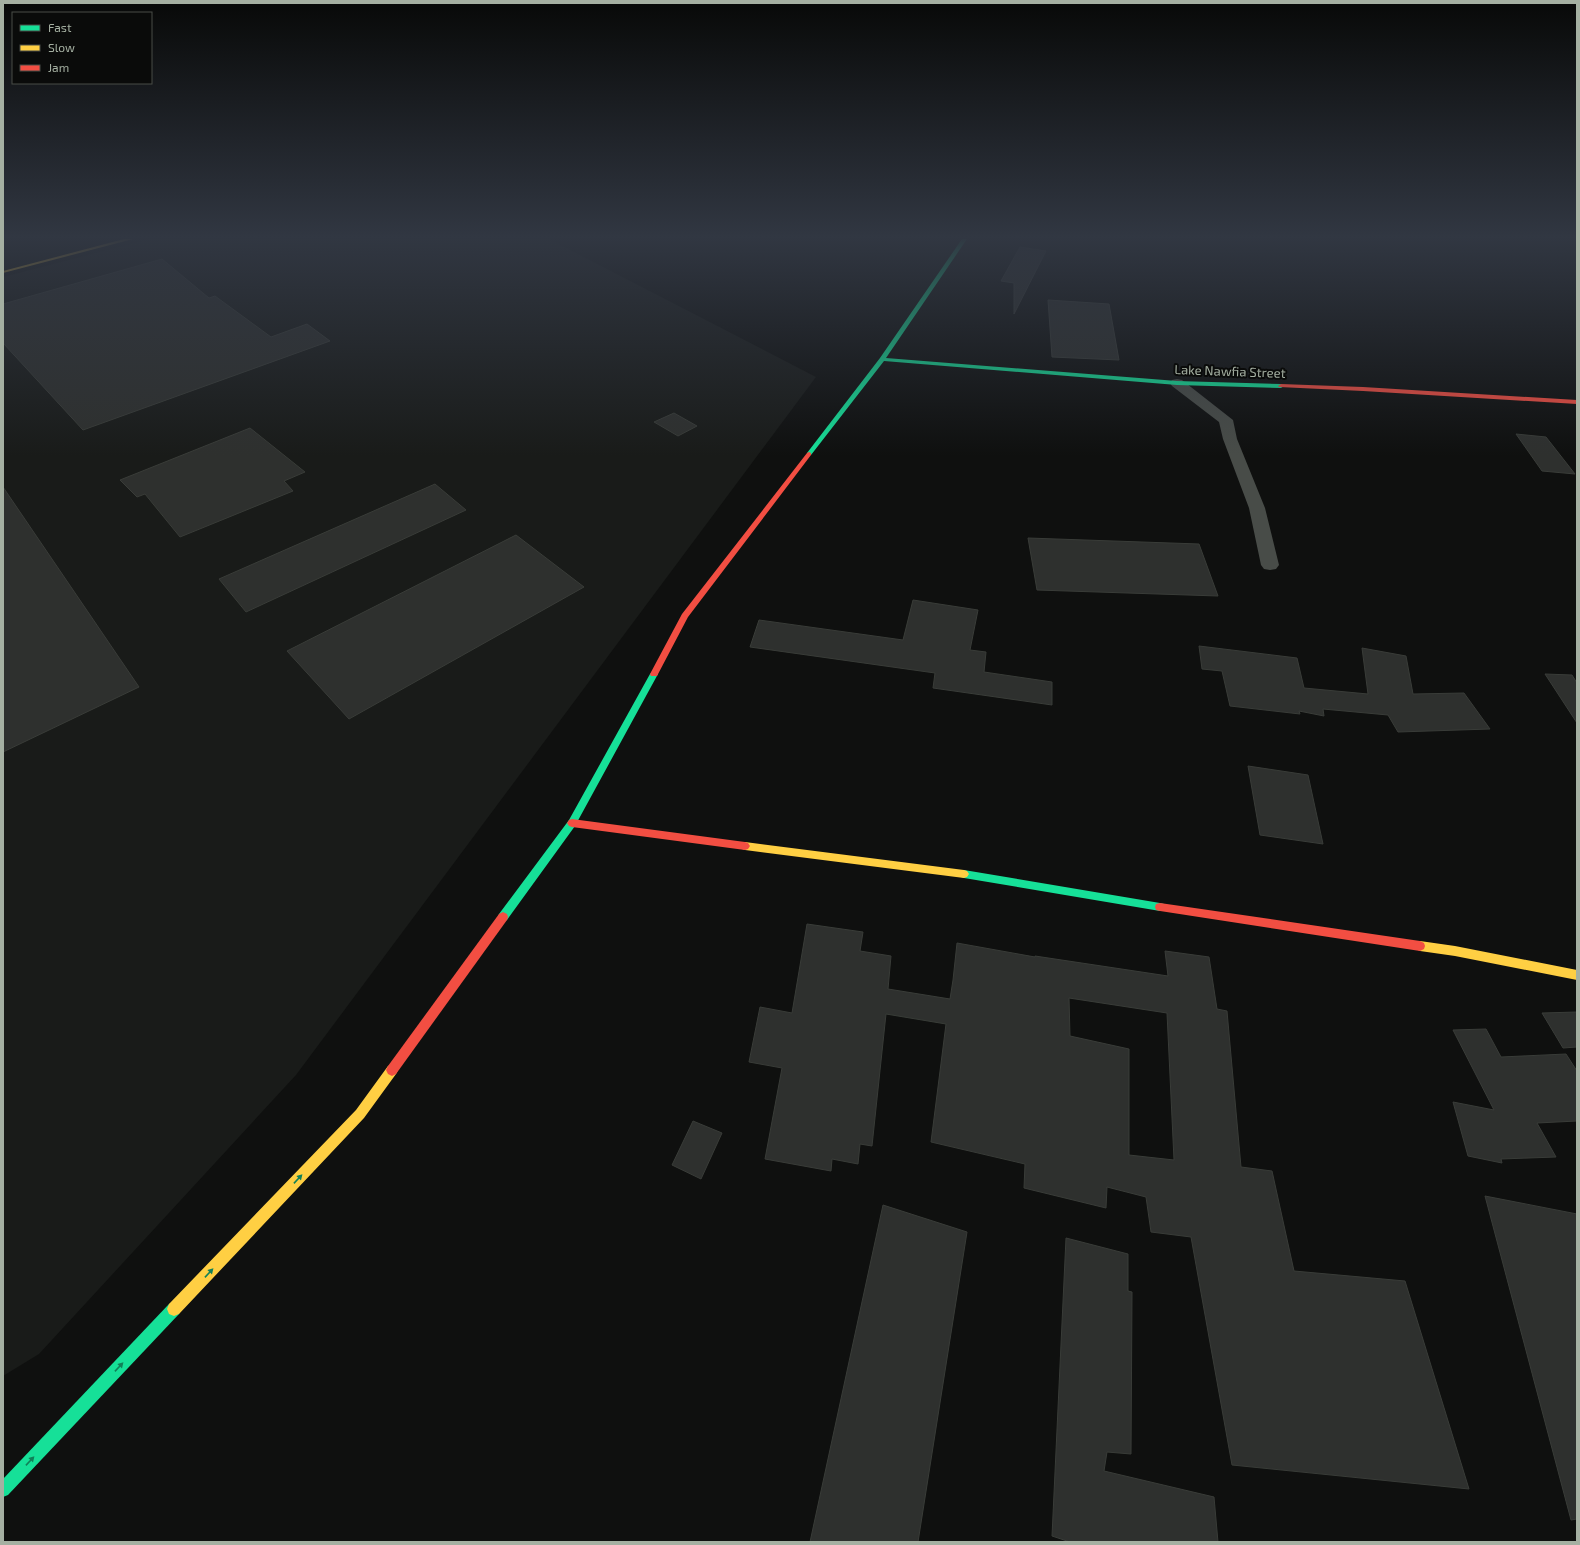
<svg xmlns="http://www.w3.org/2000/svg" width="1580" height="1545" font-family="'Exo 2',sans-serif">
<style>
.built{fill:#191b19}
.building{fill:#2e302e;stroke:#393c38;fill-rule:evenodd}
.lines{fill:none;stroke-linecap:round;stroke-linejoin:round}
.street{fill:#484c48;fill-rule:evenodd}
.fast{fill:#16e098;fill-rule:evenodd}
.slow{fill:#ffcf43;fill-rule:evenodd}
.jam{fill:#f24e42;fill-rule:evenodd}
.oneway{fill:#118058}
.labels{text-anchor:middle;stroke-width:4;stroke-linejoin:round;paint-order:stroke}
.far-street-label{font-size:13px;fill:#a5b0a2;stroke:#0a0b0a}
</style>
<rect width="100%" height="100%" fill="#0f100f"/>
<path class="built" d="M150,239H549L816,377L296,1075L39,1354L3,1376V277Z"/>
<g class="building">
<path d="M1020,247L1046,251L1014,314V283L1001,281Z"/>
<path d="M162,259L209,298L215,296L271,337L307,324L330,341L83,430L3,343V304Z"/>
<path d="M1048,300L1109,304L1119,360L1052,357Z"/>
<path d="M674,413L697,426L678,436L654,422Z"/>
<path d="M250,428L305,472L284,481L293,491L180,537L145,494L137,497L120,480Z"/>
<path d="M1516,434L1546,437L1575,474L1542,471Z"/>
<path d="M435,484L466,510L246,612L219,579Z"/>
<path d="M3,487L139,687L3,752Z"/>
<path d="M516,535L584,587L349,719L287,651Z"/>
<path d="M1028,538L1199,544L1218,596L1037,590Z"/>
<path d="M913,600L978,610L970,650L986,652L984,672L1052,682V705L933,688L935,673L750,647L759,620L903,640Z"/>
<path d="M1199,646L1297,658L1304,688L1368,694L1362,648L1406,656L1413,694L1464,693L1490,729L1398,732L1388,715L1323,709L1324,716L1299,711L1300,714L1230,706L1222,671L1202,669Z"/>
<path d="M1545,674L1572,675L1577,683V723Z"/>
<path d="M1248,766L1308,775L1323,844L1260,835Z"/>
<path d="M807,924L863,932L860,951L891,956L888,989L950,999L953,980L957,943L1035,957V956L1168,976L1165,951L1209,957L1217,1009L1227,1011L1241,1167L1272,1171L1294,1271L1405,1281L1469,1489L1232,1465L1191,1237L1151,1232L1146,1197L1107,1187L1106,1208L1024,1188L1025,1164L931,1142L946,1024L886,1014L872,1146L860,1144L858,1164L832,1159L831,1171L765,1159L782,1068L749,1062L760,1007L792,1013ZM1069,998L1167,1013L1174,1160L1129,1155V1049L1070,1036Z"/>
<path d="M1577,1012V1047L1563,1048L1542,1013Z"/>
<path d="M1486,1029L1501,1057L1566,1054L1577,1071V1121L1537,1123L1556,1157L1501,1159L1502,1163L1468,1156L1453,1102L1494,1110L1453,1030Z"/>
<path d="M693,1121L722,1133L701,1179L672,1165Z"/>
<path d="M1485,1196L1577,1214V1519L1571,1520Z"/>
<path d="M883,1205L967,1232L918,1542H810Z"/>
<path d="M1066,1238L1128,1254V1291L1132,1292L1131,1454L1107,1452L1104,1471L1214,1497L1218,1542H1070L1052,1536Z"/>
</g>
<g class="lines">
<path class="street" d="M1177,379L1182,380L1233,420L1237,439L1265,508L1279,565L1276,569L1270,570L1264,569L1261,565L1249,508L1223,439L1219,422L1172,386L1170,383L1172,380Z"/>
<g class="fast">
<path d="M962,239H967L886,358L1177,381L1281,384L1284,386L1281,388L1177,385L884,361L811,455H807V453L880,358Z"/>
<path d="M654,671L658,674L575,826L507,920L503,922L499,920L498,917L499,914L569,820L650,674Z"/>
<path d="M964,870L1160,903L1164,904L1165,907L1164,910L1160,911L964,878L961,877L959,874L961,871Z"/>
<path d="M174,1302L179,1304L181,1309L179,1314L8,1495L3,1497V1479L169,1304Z"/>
</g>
<g class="slow">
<path d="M124,239H133L3,273V271Z"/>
<path d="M745,842L964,870L967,871L969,874L967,877L964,878L745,850L742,849L740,846L742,843Z"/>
<path d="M1420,941L1455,946L1577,970V980L1455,956L1420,951L1416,949L1415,946L1416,943Z"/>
<path d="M392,1064L396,1066L398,1070L396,1074L364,1118L179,1314L174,1316L169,1314L167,1309L169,1304L356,1110L388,1066Z"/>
</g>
<g class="jam">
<path d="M1281,384L1363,387L1577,400V404L1363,391L1279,387L1278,386Z"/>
<path d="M809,452L811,453V455L688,617L657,676H651L650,674L682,614L807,453Z"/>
<path d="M572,819L745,842L748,843L750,846L748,849L745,850L572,827L569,826L567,823L569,820Z"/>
<path d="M1160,903L1420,941L1424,943L1425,946L1424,949L1420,951L1160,911L1156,910L1155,907L1156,904Z"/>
<path d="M503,912L507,914L508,917L507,920L396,1074L392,1076L388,1074L386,1070L388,1066L499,914Z"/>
</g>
</g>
<defs><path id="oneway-solid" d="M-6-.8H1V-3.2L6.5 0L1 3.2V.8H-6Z"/></defs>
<g class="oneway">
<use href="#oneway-solid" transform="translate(298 1179) rotate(-47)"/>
<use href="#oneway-solid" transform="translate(209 1273) rotate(-47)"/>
<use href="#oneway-solid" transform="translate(119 1367) rotate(-47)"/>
<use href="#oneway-solid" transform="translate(30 1461) rotate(-47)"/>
</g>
<linearGradient id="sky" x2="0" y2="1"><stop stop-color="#080908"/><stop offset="0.52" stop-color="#313742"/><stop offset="1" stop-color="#313742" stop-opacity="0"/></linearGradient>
<rect width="1580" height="456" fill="url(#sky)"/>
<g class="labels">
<g class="far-street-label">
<text transform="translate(1230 371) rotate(2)" y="5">Lake Nawfia Street</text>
</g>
</g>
<rect width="1580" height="1545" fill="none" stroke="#a5b0a2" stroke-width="8"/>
<rect x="12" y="12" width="140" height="72" fill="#0a0b0a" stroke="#484d47"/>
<rect x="20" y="25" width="20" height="6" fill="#16e098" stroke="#484d47"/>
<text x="48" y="32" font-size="12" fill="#a5b0a2">Fast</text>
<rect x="20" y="45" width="20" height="6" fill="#ffcf43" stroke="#484d47"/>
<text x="48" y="52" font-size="12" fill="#a5b0a2">Slow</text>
<rect x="20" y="65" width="20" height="6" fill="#f24e42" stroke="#484d47"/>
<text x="48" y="72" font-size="12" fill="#a5b0a2">Jam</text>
</svg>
